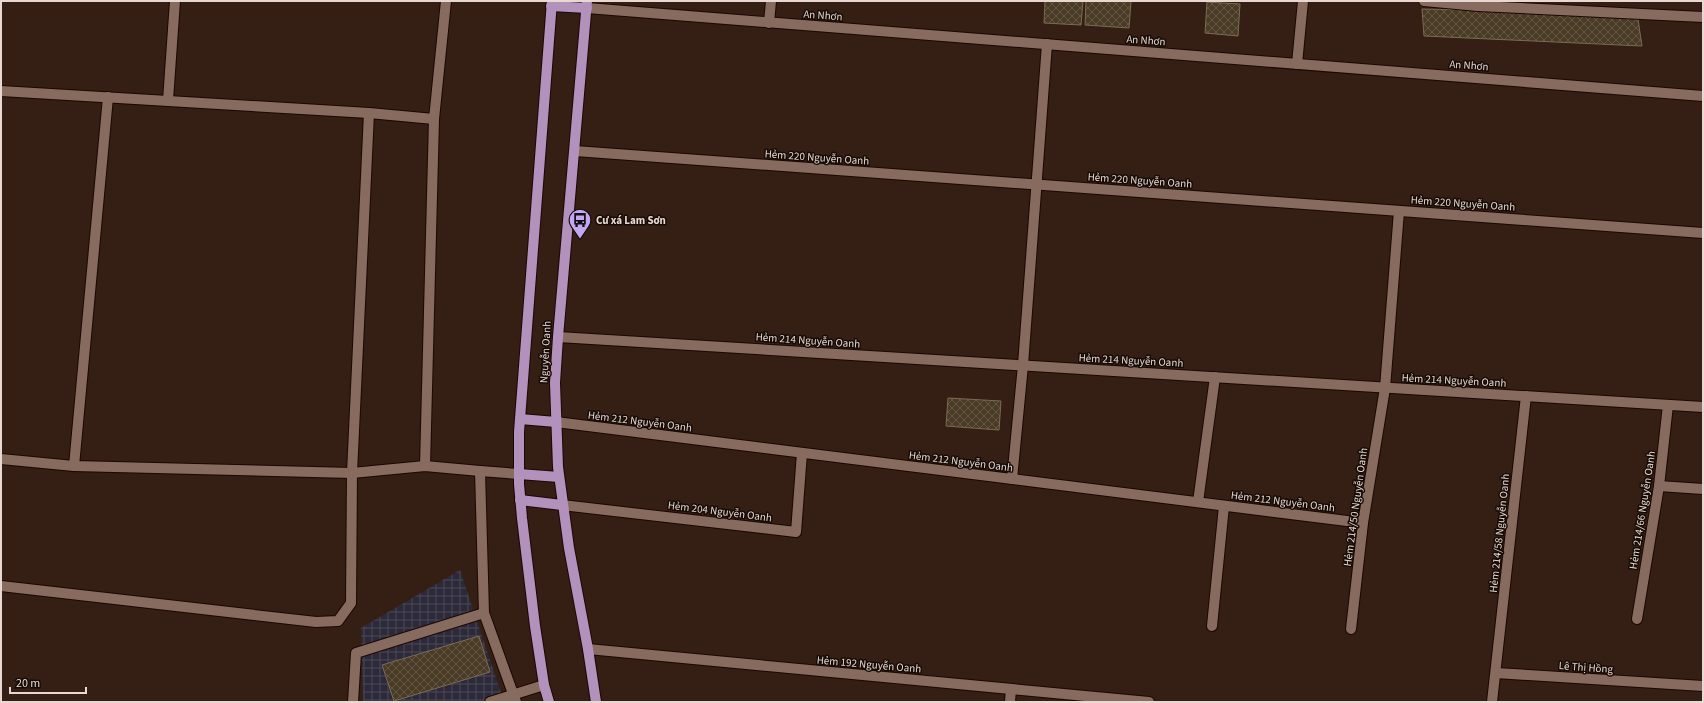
<svg xmlns="http://www.w3.org/2000/svg" width="1704" height="703" font-family="'Source Sans 3',sans-serif">
<style>
.industrial{fill:url(#industrial-grid)}
.building{fill:url(#building-cross-hatch);stroke:#7c6b54}
.lines{fill:none;stroke-linecap:round;stroke-linejoin:round}
.lane-casing{stroke:#1c0702;stroke-width:12}
.street-casing{stroke:#1c0702;stroke-width:12}
.primary-casing{stroke:#1c0702;stroke-width:12}
.lane{stroke:#876b5f;stroke-width:10}
.street{stroke:#876b5f;stroke-width:10}
.primary{stroke:#b291bd;stroke-width:10}
.labels{text-anchor:middle;stroke-width:3;stroke-linejoin:round;paint-order:stroke}
.street-label{font-size:11px;fill:#e8d8d1;stroke:#150b07}
.poi-label{font-size:11px;font-weight:bold;fill:#e8d8d1;stroke:#150b07;text-anchor:start}
</style>
<defs>
<pattern id="industrial-grid" width="8" height="8" patternUnits="userSpaceOnUse"><rect width="8" height="8" fill="#2c2a3a"/><path d="M0 4h8M4 0v8" fill="none" stroke="#4b4855"/></pattern>
<pattern id="building-cross-hatch" width="8" height="8" patternUnits="userSpaceOnUse"><rect width="8" height="8" fill="#493b25"/><path d="M0 0l8 8M0 8l8-8" fill="none" stroke="#635744"/></pattern>
</defs>
<rect width="100%" height="100%" fill="#351e14"/>
<path class="industrial" d="M460,570L504,702H363L361,628Z"/>
<g class="building">
<path d="M1045,1H1083L1081,25L1044,23Z"/>
<path d="M1086,1H1131L1129,28L1085,25Z"/>
<path d="M1207,2L1240,4L1238,36L1205,33Z"/>
<path d="M1422,9L1637,13L1642,46L1424,36Z"/>
<path d="M948,398L1001,401L999,430L946,426Z"/>
<path d="M479,636L490,672L394,701L382,665Z"/>
</g>
<g class="lines">
<g class="lane-casing">
<g id="lane">
<path d="M1424,1L1478,6L1703,17"/>
<path d="M1297,64L1303,1"/>
<path d="M1,91L369,113L352,473L351,603L338,621L316,622L1,586"/>
<path d="M168,100L175,1"/>
<path d="M369,113L434,119"/>
<path d="M1,459L74,466L352,473L425,466L480,471"/>
<path d="M74,466L108,97"/>
<path d="M425,466L434,119L446,1"/>
<path d="M1012,479L1023,365"/>
<path d="M1198,502L1215,377"/>
<path d="M562,505L796,532L802,453"/>
<path d="M1637,619L1659,486L1668,405"/>
<path d="M1212,626L1224,506"/>
<path d="M353,702L356,653L484,613"/>
<path d="M490,702L544,685"/>
<path d="M516,702L484,613L480,471L519,474"/>
<path d="M1010,702L1011,689"/>
</g>
</g>
<g class="street-casing">
<g id="street">
<path d="M587,8L1703,96"/>
<path d="M769,23L771,1"/>
<path d="M575,151L1703,233"/>
<path d="M558,337L1703,407"/>
<path d="M1023,365L1047,44"/>
<path d="M556,422L1363,523"/>
<path d="M1659,486L1703,489"/>
<path d="M1351,629L1363,523L1385,388L1399,211"/>
<path d="M588,649L1149,702"/>
<path d="M1496,673L1703,686"/>
<path d="M1492,702L1526,396"/>
</g>
</g>
<g class="primary-casing">
<g id="primary">
<path d="M587,1L558,337L555,383L558,467L569,548L588,649L596,702"/>
<path d="M551,6L587,8"/>
<path d="M520,419L556,422"/>
<path d="M519,474L559,477"/>
<path d="M520,500L562,505"/>
<path d="M549,702L544,685L535,626L522,518L519,484V432L552,1"/>
</g>
</g>
<use href="#lane" class="lane"/>
<use href="#street" class="street"/>
<use href="#primary" class="primary"/>
</g>
<defs>
<g id="bus-pin" transform="scale(1.15)"><path d="M0 17L-7.5 6A9.5 9.5 0 1 1 7.5 6Z" fill="#c3a7f2" stroke="#150b07"/><path d="M-5-6H5V4H4V6H2V4H-2V6H-4V4H-5ZM-3.5-4V0h7V-4ZM-3.5 1.2v1.5H-2V1.2ZM2 1.2v1.5H3.5V1.2Z" fill="#111"/></g>
</defs>
<g fill-rule="evenodd">
<use href="#bus-pin" x="580" y="220"/>
</g>
<g class="labels">
<g class="street-label">
<text transform="translate(823 15) rotate(4)" y="4">An Nhơn</text>
<text transform="translate(1146 40) rotate(4)" y="4">An Nhơn</text>
<text transform="translate(1469 65) rotate(4)" y="4">An Nhơn</text>
<text transform="translate(817 157) rotate(4)" y="4">Hẻm 220 Nguyễn Oanh</text>
<text transform="translate(1140 180) rotate(4)" y="4">Hẻm 220 Nguyễn Oanh</text>
<text transform="translate(1463 203) rotate(4)" y="4">Hẻm 220 Nguyễn Oanh</text>
<text transform="translate(808 340) rotate(4)" y="4">Hẻm 214 Nguyễn Oanh</text>
<text transform="translate(545 352) rotate(-87)" y="4">Nguyễn Oanh</text>
<text transform="translate(1131 360) rotate(3)" y="4">Hẻm 214 Nguyễn Oanh</text>
<text transform="translate(1454 380) rotate(3)" y="4">Hẻm 214 Nguyễn Oanh</text>
<text transform="translate(640 421) rotate(7)" y="4">Hẻm 212 Nguyễn Oanh</text>
<text transform="translate(961 461) rotate(7)" y="4">Hẻm 212 Nguyễn Oanh</text>
<text transform="translate(1283 501) rotate(7)" y="4">Hẻm 212 Nguyễn Oanh</text>
<text transform="translate(1355 507) rotate(-82)" y="4">Hẻm 214/50 Nguyễn Oanh</text>
<text transform="translate(1642 510) rotate(-81)" y="4">Hẻm 214/66 Nguyễn Oanh</text>
<text transform="translate(720 511) rotate(7)" y="4">Hẻm 204 Nguyễn Oanh</text>
<text transform="translate(1499 533) rotate(-84)" y="4">Hẻm 214/58 Nguyễn Oanh</text>
<text transform="translate(869 664) rotate(5)" y="4">Hẻm 192 Nguyễn Oanh</text>
<text transform="translate(1586 667) rotate(4)" y="4">Lê Thị Hồng</text>
</g>
<g class="poi-label">
<text x="596" y="224">Cư xá Lam Sơn</text>
</g>
</g>
<rect width="1704" height="703" fill="none" stroke="#e8d8d1" stroke-width="4"/>
<path d="M10 687v6h76v-6" fill="none" stroke="#e8d8d1" stroke-width="2"/>
<text x="16" y="687" font-size="12" fill="#e8d8d1" stroke="#150b07" stroke-width="3" paint-order="stroke">20 m</text>
</svg>
